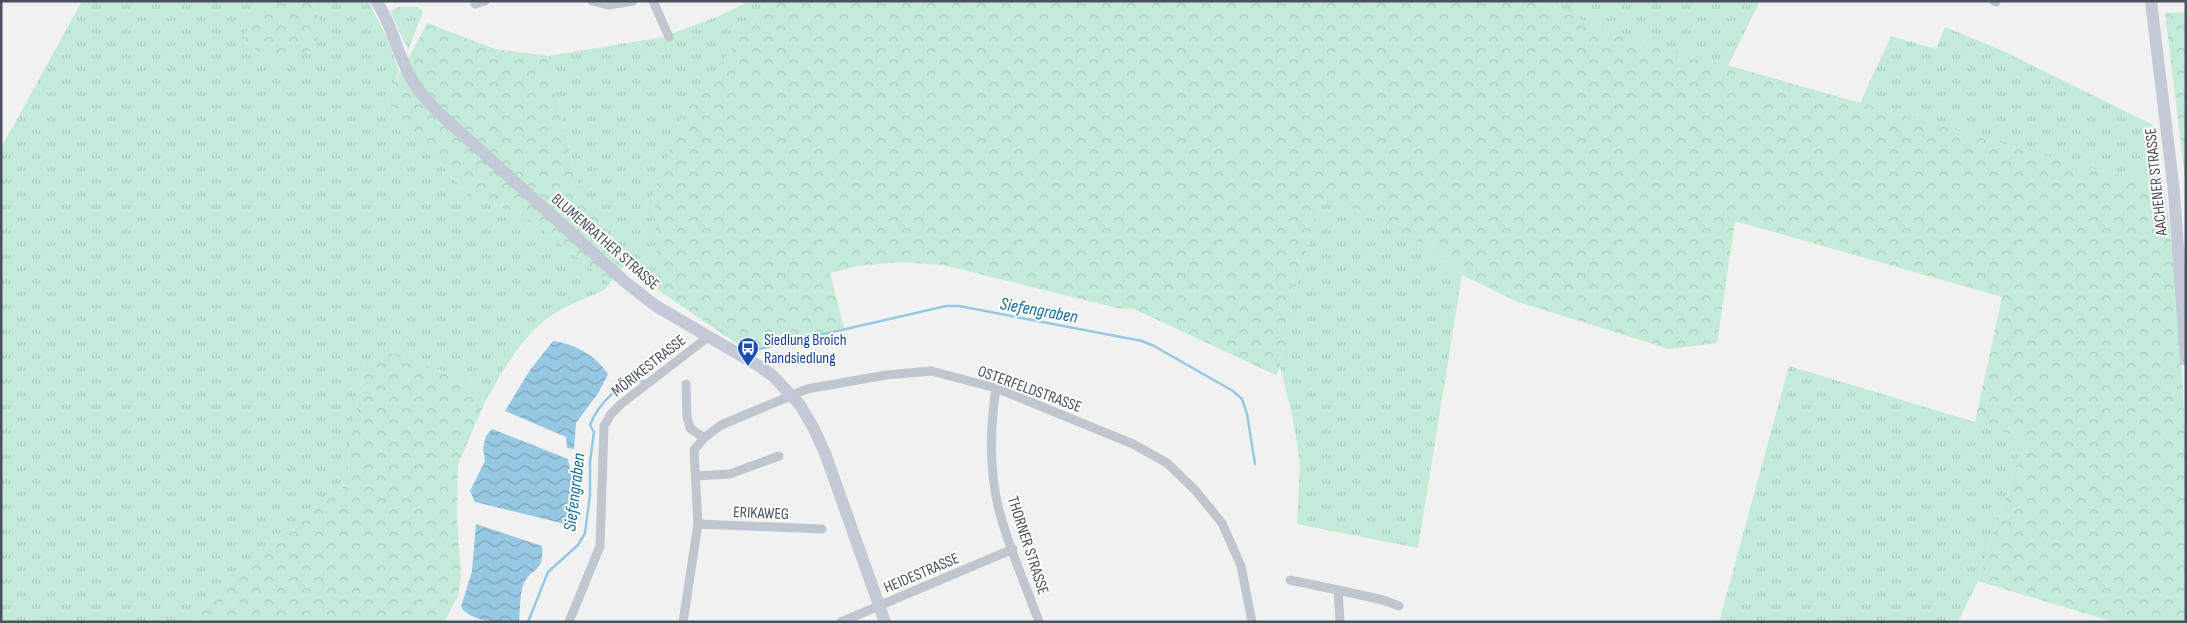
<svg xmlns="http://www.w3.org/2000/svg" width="2187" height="623" font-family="'Sofia Sans Condensed',sans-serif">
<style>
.grass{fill:url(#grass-tufts)}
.forest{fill:url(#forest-crowns)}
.water{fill:url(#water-waves)}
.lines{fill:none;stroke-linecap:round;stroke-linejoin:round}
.stream{stroke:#96c8e3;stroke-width:2.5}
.street{stroke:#c0c6cd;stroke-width:9}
.secondary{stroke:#c3c9d5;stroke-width:12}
.labels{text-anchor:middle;stroke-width:4;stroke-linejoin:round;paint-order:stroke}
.street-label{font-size:16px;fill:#4a515c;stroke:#fff}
.transit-label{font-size:16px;fill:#164399;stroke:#fff;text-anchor:start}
.water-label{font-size:18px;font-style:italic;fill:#1b6f9e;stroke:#fff}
</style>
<defs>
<pattern id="grass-tufts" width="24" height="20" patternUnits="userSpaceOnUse" patternTransform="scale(1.25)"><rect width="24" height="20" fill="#c4ebd9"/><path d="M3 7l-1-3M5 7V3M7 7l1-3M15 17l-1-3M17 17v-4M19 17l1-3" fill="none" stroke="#aacbbd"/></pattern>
<pattern id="forest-crowns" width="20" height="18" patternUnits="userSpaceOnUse" patternTransform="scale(1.25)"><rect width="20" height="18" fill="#c4ebd9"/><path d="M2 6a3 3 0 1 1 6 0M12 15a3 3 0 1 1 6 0" fill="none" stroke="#aacbbd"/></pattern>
<pattern id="water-waves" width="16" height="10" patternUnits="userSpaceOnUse" patternTransform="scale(1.25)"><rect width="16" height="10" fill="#96c8e3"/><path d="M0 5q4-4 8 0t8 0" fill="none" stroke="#7ca5bb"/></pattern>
</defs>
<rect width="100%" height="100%" fill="#f2f1f1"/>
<g class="grass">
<path d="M82,1H270L241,39L322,27L311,1H368L387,38L399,72L386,100L467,194L529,219L610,283L604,290C587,298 567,305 552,315C520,337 502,372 484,404L467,379L364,363L343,488L279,536L190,622H1V148Z"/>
<path d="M749,1H770L730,51L680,121L654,191L658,289L627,263L578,187L548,56L663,37L719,16Z"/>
<path d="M1540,1H1760L1728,66L1604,30Z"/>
<path d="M399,7H418L423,12L408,50L390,11Z"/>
<path d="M1945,27L2001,50L2153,125L2163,182L2117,176L1860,103L1891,36L1936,49Z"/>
<path d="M1325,194L1435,250L1462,275L1418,548L1297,524L1300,462L1292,414L1280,367L1289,311L1319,208Z"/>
<path d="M1789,366L1975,422L2025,440L1978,581L1958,622H1719Z"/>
</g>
<g class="forest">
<path d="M270,1H311L322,27L312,50L275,62L241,39Z"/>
<path d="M770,1H1540L1604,30L2117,176L2163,182C2187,327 2186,475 2186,622H2114L1978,581L2025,440L1975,422L2002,297L1735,221L1717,343L1669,349L1518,302L1462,275L1435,250L1325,194L1319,208L1289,311L1280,367L1276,375L1134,309L1117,308L943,265L900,262L857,266L830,273L844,328L756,351L739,345L658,290L654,191L680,120L730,51Z"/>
<path d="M2186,12V186L2165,13Z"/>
<path d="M427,23L495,49L548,56L578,187L627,263L610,283L529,219L467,194L386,100C398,73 414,50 427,23Z"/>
<path d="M384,351L467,379L484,404L458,465L457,519L461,575L458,596L444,622H190L279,536L343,488L364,363Z"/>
</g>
<g class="water">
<path d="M553,341C575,344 595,355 608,374L599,392L576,423L574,449L567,448L566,437L505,411L530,370Z"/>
<path d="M492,429L568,459L576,500L569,525L475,502L470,491L485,461L483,448L486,436Z"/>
<path d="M476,524L542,546C544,573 533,566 524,583C520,590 520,613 519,622C499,622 472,623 461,607L472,571Z"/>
</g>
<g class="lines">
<g class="stream">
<path d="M754,350L946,306H959L1142,341L1154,346L1233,391L1242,399L1247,414L1255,464"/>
<path d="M528,622L548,572L578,545L585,533L590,495V462L594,432L590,425C599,403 620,380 646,381"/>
</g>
<g class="street">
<path d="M592,1L608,5L633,1"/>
<path d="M653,1L669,37"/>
<path d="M1994,1L1996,2"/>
<path d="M475,4L485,1"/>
<path d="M686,384L687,417L690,428L704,438"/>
<path d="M996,388C990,428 989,474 1000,514C1010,550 1026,586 1039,622"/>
<path d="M696,476L730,474L779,456"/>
<path d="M698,524L822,529"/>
<path d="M1290,580L1338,590L1340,622"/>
<path d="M1338,590L1383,600L1399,606"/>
<path d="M569,622L600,546L604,426L611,414L621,404L708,337"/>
<path d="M683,622L698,524L694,450L704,438L721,425L807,389L886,375L931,371L996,388L1133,444L1167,463L1195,490L1222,523L1241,566L1252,622"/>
<path d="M841,622L1013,549"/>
</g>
<g class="secondary">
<path d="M376,1C391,22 395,47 407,70C414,86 425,99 437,111L624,281L656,306L759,366L773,376L800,405L814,429L825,453L885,622"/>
<path d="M2151,1L2174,192L2186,360"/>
</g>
</g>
<defs>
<g id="bus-pin" transform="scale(1.125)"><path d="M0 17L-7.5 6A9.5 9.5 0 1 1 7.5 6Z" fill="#1a4fb4" stroke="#fff"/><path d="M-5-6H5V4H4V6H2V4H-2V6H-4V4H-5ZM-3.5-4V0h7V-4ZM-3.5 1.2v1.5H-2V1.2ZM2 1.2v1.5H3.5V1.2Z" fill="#fff"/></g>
</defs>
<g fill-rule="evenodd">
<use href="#bus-pin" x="748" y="348"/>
</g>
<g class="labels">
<g class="street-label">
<text transform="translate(2155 182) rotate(-96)" y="6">AACHENER STRASSE</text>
<text transform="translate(606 241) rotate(41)" y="6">BLUMENRATHER STRASSE</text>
<text transform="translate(648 365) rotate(-38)" y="6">MÖRIKESTRASSE</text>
<text transform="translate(1030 388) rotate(20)" y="6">OSTERFELDSTRASSE</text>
<text transform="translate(761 512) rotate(2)" y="6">ERIKAWEG</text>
<text transform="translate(1029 545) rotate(72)" y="6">THORNER STRASSE</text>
<text transform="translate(921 572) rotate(-23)" y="6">HEIDESTRASSE</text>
</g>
<g class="transit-label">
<text x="764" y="345">Siedlung Broich<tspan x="764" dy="18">Randsiedlung</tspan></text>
</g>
<g class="water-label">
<text transform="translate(1039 310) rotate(10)" y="6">Siefengraben</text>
<text transform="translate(574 492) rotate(-83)" y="6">Siefengraben</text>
</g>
</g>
<rect width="2187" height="623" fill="none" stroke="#4a515c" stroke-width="5"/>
</svg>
